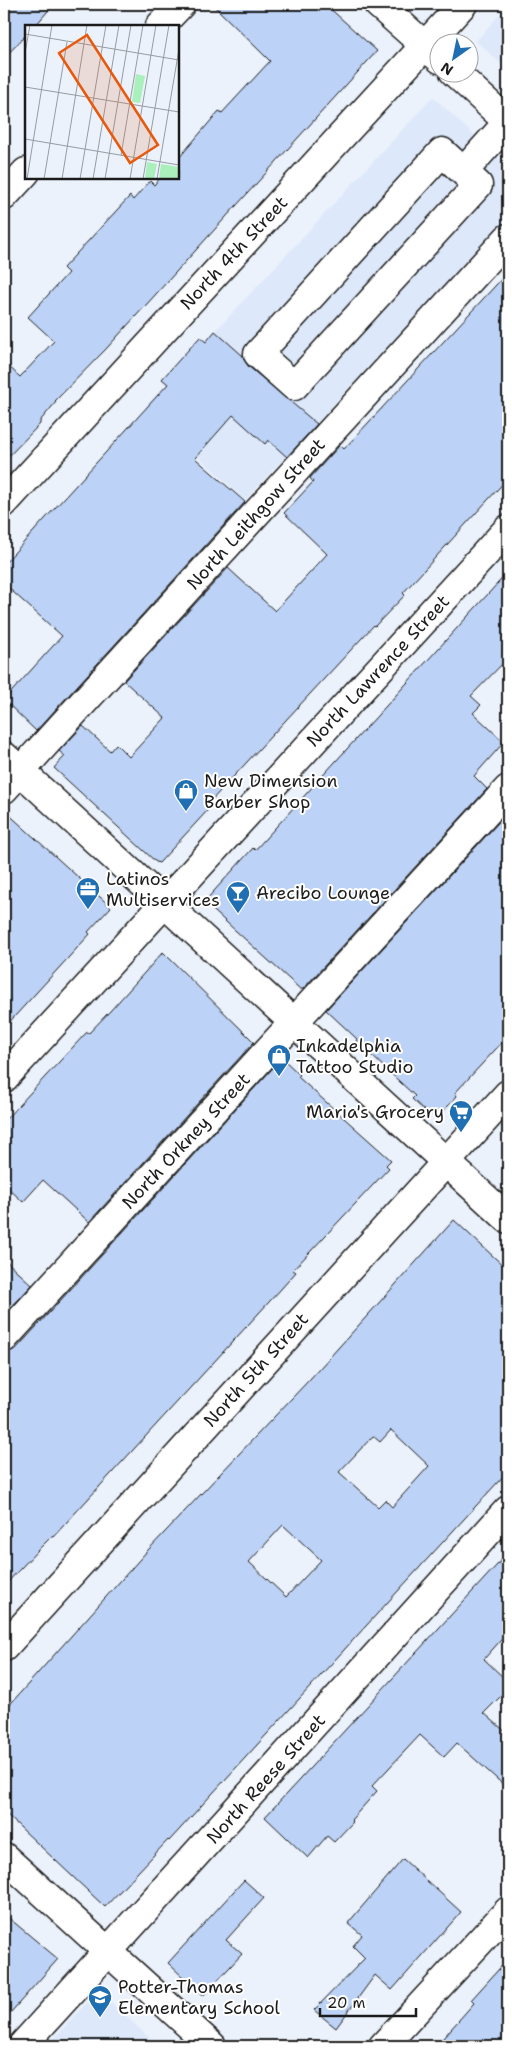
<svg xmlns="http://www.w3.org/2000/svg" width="512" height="2050" font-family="'Shantell Sans',sans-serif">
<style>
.built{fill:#dde8fa}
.building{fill:#bcd2f6;stroke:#1c1c1c;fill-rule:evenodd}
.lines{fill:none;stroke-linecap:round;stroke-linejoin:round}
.minor-casing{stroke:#1c1c1c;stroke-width:31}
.minor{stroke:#fff;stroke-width:28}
.labels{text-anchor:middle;stroke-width:4;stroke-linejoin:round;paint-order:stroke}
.street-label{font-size:18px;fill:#1c1c1c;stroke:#fff}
.poi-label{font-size:18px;fill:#1c1c1c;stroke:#fff;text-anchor:start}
.inset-road{fill:none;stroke:#989ca2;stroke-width:1}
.view{fill:#e8590c;fill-opacity:0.15;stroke:#e8590c;stroke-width:2.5}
.inset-edge{fill:none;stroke:#1c1c1c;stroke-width:2.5}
</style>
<rect width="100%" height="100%" fill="#ebf2fc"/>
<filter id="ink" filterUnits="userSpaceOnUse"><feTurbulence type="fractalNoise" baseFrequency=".02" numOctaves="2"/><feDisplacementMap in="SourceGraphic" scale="10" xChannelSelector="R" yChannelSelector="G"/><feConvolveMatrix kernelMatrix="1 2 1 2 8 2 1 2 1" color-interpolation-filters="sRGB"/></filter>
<g filter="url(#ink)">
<g class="built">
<path d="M508,5V70L476,41Z"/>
<path d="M433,97L508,167V217L245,500L145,407Z"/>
<path d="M98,1990L158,2046H47Z"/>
</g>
<g class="building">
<path d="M4,4H54L35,26H26V35L4,58Z"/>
<path d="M212,4H325L377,51L106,349L55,401L56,402L40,421V424L4,461V362L20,377L54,341L28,317L68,273L63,268L130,196L133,200L150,181L154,185L160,178H178V159L219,111L222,113L270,61Z"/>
<path d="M508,272V478L403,593L405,595L375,626L374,625L209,803L207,811L159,863L156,862L54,768L65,756L59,751L83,726L110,751L116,744L129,757L165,718L124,681L228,568L275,611L327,554L284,513L313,482L310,478L340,445L344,449Z"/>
<path d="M215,331L243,356L248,366L317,424L287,457L268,440L265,444L233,415L195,458L245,502L36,731L4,700L62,636L4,584V564L168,384L162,379L179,360L200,337L206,342Z"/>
<path d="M508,572V658L471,696L481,705L473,713L504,742L474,776L487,789L303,989H300L204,902L253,848L255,850Z"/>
<path d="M4,810L111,907L88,932L90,934L4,1028Z"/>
<path d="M508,812V1036L455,1093L457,1096L440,1115L427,1113L412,1099L415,1096L356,1041L357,1039L326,1010Z"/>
<path d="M163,952L254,1042L89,1222L43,1180L23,1202L4,1184V1121L87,1032L89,1033L111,1010Z"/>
<path d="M282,1058L300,1075L298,1077L391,1160L386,1165L389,1168L293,1270L296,1272L281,1289L54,1536L53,1535L37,1551L4,1586V1353L16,1349Z"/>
<path d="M454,1220L508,1270V1471L169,1841L168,1840L105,1907L4,1812V1711L148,1550L310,1379ZM391,1430L429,1466L392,1507L385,1500L378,1507L339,1472L373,1436L380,1442ZM283,1525L321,1560L286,1597L249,1562Z"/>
<path d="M4,1259L32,1285L4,1315Z"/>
<path d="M508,1553V1632L484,1659L508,1682V1689L484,1713L508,1734V1789L457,1743L444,1757L420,1735L372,1786L377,1791L351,1820L353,1822L334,1842L327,1836L308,1858L265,1817Z"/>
<path d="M403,1859L461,1912L392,1990L375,1975L336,2028L314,2010L365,1958L353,1946L362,1935L348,1923Z"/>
<path d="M244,1880L264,1898L226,1940L242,1954L203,1996L168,1963Z"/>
<path d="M4,1914L58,1959L4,2020Z"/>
<path d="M508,1959V2046H436L474,2003L471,2000Z"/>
</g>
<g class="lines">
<g class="minor-casing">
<g id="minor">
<path d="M378,4L440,59"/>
<path d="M160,26L181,4"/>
<path d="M454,72L508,122"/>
<path d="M442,152L478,185L294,386L258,354Z"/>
<path d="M464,171L508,122"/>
<path d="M4,196L26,172"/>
<path d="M4,503L463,4"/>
<path d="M4,756L508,1219"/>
<path d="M4,789L508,238"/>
<path d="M4,1078L508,529"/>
<path d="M4,1338L508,789"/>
<path d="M4,1647L508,1094"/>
<path d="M4,1857L212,2046"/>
<path d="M22,2046L508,1510"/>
<path d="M383,2046L508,1911"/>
</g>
</g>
<use href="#minor" class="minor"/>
</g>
</g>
<defs>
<g id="shop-pin" transform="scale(1.25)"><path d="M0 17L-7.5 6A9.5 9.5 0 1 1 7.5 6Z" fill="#1f6fb2" stroke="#fff"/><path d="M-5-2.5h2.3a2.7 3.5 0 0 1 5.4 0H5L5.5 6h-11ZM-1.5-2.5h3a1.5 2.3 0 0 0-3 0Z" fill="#fff"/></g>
<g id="office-pin" transform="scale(1.25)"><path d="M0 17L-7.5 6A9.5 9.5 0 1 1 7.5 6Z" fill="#1f6fb2" stroke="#fff"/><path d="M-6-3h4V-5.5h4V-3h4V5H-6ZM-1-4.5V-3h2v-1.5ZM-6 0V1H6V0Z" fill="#fff"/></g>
<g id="bar-pin" transform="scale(1.25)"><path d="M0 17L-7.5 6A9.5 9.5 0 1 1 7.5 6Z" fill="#1f6fb2" stroke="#fff"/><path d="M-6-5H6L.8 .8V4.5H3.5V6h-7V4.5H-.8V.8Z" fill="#fff"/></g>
<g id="supermarket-pin" transform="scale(1.25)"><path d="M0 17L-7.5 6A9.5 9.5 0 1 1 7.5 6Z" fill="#1f6fb2" stroke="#fff"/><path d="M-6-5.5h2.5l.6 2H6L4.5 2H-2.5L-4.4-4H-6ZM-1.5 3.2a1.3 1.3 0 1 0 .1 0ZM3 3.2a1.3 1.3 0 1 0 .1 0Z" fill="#fff"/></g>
<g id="school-pin" transform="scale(1.25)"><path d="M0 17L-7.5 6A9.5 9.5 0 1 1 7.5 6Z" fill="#1f6fb2" stroke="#fff"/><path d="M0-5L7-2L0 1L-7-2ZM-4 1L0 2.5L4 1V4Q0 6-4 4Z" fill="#fff"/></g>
</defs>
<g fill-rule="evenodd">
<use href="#shop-pin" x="186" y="791"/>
<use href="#office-pin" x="88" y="889"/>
<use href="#bar-pin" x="238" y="893"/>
<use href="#shop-pin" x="279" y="1056"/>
<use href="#supermarket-pin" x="461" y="1112"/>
<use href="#school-pin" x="100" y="1997"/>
</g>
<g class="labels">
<g class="street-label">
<text transform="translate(234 253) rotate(-47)" y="6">North 4th Street</text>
<text transform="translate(256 514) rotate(-48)" y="6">North Leithgow Street</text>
<text transform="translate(378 671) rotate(-47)" y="6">North Lawrence Street</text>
<text transform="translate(186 1141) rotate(-47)" y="6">North Orkney Street</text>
<text transform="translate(256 1370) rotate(-48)" y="6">North 5th Street</text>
<text transform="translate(266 1779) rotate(-48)" y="6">North Reese Street</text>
</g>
<g class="poi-label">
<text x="204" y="787">New Dimension<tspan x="204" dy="21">Barber Shop</tspan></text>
<text x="106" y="885">Latinos<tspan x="106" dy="21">Multiservices</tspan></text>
<text x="256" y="899">Arecibo Lounge</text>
<text x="296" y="1052">Inkadelphia<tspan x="296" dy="21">Tattoo Studio</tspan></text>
<text x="444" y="1118" text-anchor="end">Maria's Grocery</text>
<text x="118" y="1993">Potter-Thomas<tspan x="118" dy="21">Elementary School</tspan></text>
</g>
</g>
<g transform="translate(25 25)">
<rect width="154" height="154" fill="#ebf2fc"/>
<path d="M122,137L132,139L129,154H120ZM136,139L154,142V154H134Z" fill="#a9f0bd"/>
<path d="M111,49L120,51L115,78L107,77Z" fill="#a9f0bd"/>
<path class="inset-road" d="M0,9L154,35M0,28L5,0M0,62L154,87M0,114L154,140M96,130L118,0M2,154L27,0M19,154L42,17M37,154L62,0M55,154L81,0M68,154L94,0M80,154L106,0M105,154L131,0M118,154L144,0M132,154L154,24"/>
<path class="view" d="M62,10L133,120L105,138L34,28Z"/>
<rect width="154" height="154" class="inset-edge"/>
</g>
<rect width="512" height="2050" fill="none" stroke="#fff" stroke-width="20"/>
<rect x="10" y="10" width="492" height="2030" fill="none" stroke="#1c1c1c" stroke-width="2" filter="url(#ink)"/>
<g transform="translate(454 58) rotate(213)"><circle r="24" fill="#ffffff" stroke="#a4a4a4"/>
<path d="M0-4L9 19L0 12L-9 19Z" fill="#1f6fb2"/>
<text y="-8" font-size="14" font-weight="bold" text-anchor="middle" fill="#1c1c1c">N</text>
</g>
<path d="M320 2008v8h96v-8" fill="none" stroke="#1c1c1c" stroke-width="2.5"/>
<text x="327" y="2008" font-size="15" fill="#1c1c1c" stroke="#ffffff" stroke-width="4" paint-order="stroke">20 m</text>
</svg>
